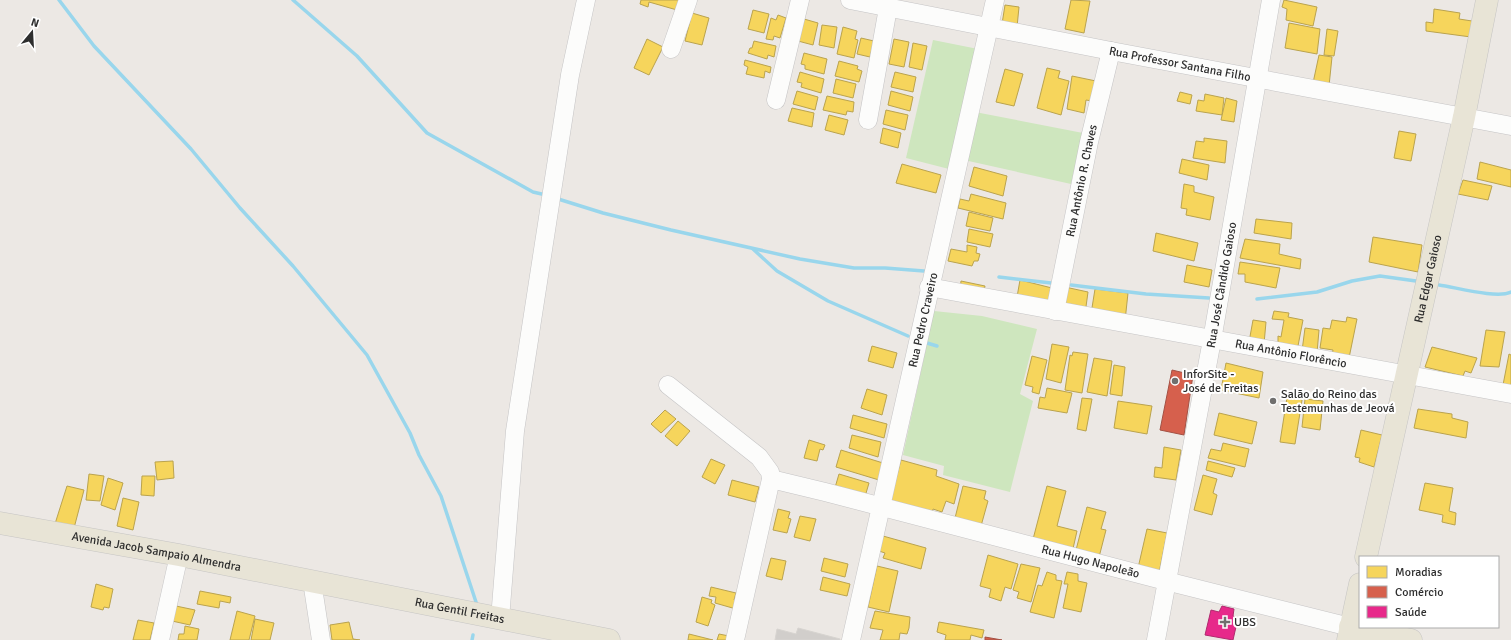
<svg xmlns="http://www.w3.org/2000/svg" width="1511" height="640" font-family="Signika,sans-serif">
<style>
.green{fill:#cee6be}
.homes{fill:#f6d55c;stroke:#baa34e}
.shops{fill:#d6604d;stroke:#a45144}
.health{fill:#e7298a;stroke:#b02a6e}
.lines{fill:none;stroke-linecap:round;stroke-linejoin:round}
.stream{stroke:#99d6ec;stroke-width:3.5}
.building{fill:#d1cecb;stroke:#d7d4d0}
.minor-casing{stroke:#c5c4c5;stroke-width:19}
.major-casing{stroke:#c6c5c4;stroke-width:23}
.minor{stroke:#fcfcfb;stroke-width:18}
.major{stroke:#e8e4d6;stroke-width:22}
.poi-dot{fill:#706f6e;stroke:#fff;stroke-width:1.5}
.labels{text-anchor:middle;stroke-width:4;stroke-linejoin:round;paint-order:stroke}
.street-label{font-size:12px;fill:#2e2e2e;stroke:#fff}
.poi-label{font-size:12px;fill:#2e2e2e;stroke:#fff;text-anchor:start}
</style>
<rect width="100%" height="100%" fill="#ece8e4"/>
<g class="green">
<path d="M933,40L978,49L949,169L906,158Z"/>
<path d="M975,112L1083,133L1071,184L964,160Z"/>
<path d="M934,311L982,316L1037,329L1020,394L1033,401L1010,492L943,475L944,466L903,455Z"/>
</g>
<g class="homes">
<path d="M641,0H680L677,10L649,2L648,7L640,4Z"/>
<path d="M1071,0L1090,1L1084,33L1065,29Z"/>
<path d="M1284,0L1317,7L1313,26L1286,20L1287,9L1282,7Z"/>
<path d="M1005,5L1019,7L1017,27L1002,24Z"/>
<path d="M1434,9L1460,13L1459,19L1472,21L1471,37L1426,31V22L1433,23Z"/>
<path d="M753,10L769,14L764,33L748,29Z"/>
<path d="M692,13L709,18L702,45L685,41Z"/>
<path d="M778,15L786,18L780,38L774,36L773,40L766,39L771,18L776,20Z"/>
<path d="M804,19L818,23L813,45L798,41Z"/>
<path d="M1289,23L1320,29L1317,54L1285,48Z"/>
<path d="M822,25L837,27L834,48L819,45Z"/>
<path d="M843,27L857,31L855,39L858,40L854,58L837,54Z"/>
<path d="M1327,29L1338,31L1334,56L1324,55Z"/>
<path d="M861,38L874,41L870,57L857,54Z"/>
<path d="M647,39L663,47L649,75L634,68Z"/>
<path d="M894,39L909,42L904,67L889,64Z"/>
<path d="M754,41L776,46L774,57L768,55L767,59L748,53L750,48H752Z"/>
<path d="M913,43L927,46L922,70L909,67Z"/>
<path d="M804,53L827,59L824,74L805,69V65L801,64Z"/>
<path d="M1319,55L1332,57L1329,86L1313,83Z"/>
<path d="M745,60L771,67L770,73L765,71L764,78L746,74L748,67L744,65Z"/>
<path d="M839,61L858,66L857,69L862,71L859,82L835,76Z"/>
<path d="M1047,68L1060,71L1058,78L1069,81L1061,115L1037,108Z"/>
<path d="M1005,69L1023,74L1014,106L996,102Z"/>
<path d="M800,72L824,79L821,93L801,87L802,83L797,82Z"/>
<path d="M895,72L916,77L913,92L891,87Z"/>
<path d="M1072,76L1096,81L1092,101L1086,100L1084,113L1067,109Z"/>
<path d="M836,79L856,84L853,98L833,93Z"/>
<path d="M797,91L818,97L815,110L793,104Z"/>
<path d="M891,91L913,97L910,111L888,105Z"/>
<path d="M1180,92L1192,95L1190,104L1177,101Z"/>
<path d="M1205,94L1224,98L1222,115L1196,111L1198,100L1204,101Z"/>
<path d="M827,96L854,102L853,112L847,111L846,115L823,110Z"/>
<path d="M1226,98L1237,101L1234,122L1221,120Z"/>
<path d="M792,108L814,113L812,127L788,121Z"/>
<path d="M886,110L908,115L905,130L883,124Z"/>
<path d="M829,115L848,120L844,135L825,130Z"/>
<path d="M883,128L901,133L898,148L880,143Z"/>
<path d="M1399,131L1416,134L1411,161L1394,158Z"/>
<path d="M1204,138L1227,141L1225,163L1193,158L1196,141L1204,142Z"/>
<path d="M1182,159L1209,165L1207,180L1179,173Z"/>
<path d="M1480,162L1511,170V187L1477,179Z"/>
<path d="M902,164L941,175L936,193L896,183Z"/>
<path d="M974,167L1007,176L1003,196L969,186Z"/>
<path d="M1463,180L1492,186L1488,200L1458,194Z"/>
<path d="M1184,184L1194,186V192L1214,197L1210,220L1186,215L1187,209L1181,208Z"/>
<path d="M971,194L1006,203L1003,219L958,208L960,199L969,201Z"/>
<path d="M969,212L993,218L990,231L966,226Z"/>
<path d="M1256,219L1292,223L1291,239L1254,233Z"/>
<path d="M969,229L993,234L990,247L967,242Z"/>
<path d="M1156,233L1198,243L1194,261L1153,251Z"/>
<path d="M1373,237L1422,245L1418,272L1369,262Z"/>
<path d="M1245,239L1280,244L1279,254L1301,259L1300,269L1240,258Z"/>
<path d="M967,245L977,247L976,253L980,254L978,261H974L972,266L948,261L951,249L967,252Z"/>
<path d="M1240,262L1280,268L1276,288L1245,282V274H1238Z"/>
<path d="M1187,265L1212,270L1209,287L1184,282Z"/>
<path d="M1020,280L1052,288L1049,304L1017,297Z"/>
<path d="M961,281L985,286L983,296L960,291Z"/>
<path d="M1065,287L1088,292L1085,314L1060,309Z"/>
<path d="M1095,289L1128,293L1125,321L1091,314Z"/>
<path d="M1274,311L1289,313L1288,317L1303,320L1297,351L1278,347V336L1281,337L1284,320L1272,319Z"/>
<path d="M1347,317L1357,319L1349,358L1332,356L1333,350L1320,348L1323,328L1330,329L1332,320L1346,322Z"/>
<path d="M1253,320L1266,322L1264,344L1249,342Z"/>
<path d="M1305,328L1319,330L1317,353L1302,351Z"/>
<path d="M1486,330L1505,332L1499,367L1480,366Z"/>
<path d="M1052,344L1069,347L1061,383L1046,379Z"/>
<path d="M872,346L897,353L893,368L868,361Z"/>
<path d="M1432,347L1477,358L1471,373L1465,371L1463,376L1425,367Z"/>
<path d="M1073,352L1088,354L1082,393L1065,390L1070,355L1072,356Z"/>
<path d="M1509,354L1511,355V386L1503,385Z"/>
<path d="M1032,356L1047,360L1039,394L1032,392L1033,387L1025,385Z"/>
<path d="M1094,358L1112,361L1107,396L1087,392Z"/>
<path d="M1226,363L1263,372L1259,398L1221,390Z"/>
<path d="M1114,365L1125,367L1122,396L1110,394Z"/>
<path d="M1047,388L1072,393L1067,413L1038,408L1040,397L1045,398Z"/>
<path d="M867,389L887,395L882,415L861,408Z"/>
<path d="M1288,391L1303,394L1295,444L1280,442Z"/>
<path d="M1082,398L1092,399L1086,431L1077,429Z"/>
<path d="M1305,399L1323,401L1320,430L1302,427Z"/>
<path d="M1118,401L1152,406L1147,434L1114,428Z"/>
<path d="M1418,409L1452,414V418L1468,422L1466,438L1414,428Z"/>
<path d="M665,410L676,419L661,433L651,424Z"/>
<path d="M1219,413L1257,422L1252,444L1214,435Z"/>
<path d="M853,415L887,424L884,438L850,428Z"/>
<path d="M678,421L690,431L677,446L665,436Z"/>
<path d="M1361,430L1382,435L1374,467L1359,462L1360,458L1355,457Z"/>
<path d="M852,435L881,442L878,457L849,448Z"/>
<path d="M809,440L825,445L823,450L820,449L817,461L804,458Z"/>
<path d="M1223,443L1249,449L1245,467L1208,458L1211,449L1221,451Z"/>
<path d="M1164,447L1181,450L1176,480L1154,477L1155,467L1162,468Z"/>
<path d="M841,450L883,463L879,480L836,467Z"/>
<path d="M711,459L725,465L715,484L702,477Z"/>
<path d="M901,460L937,470L936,476L959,484L954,504L946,501L942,512L933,509L931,517L889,505Z"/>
<path d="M173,461L174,478L157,480L155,462Z"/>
<path d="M1208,461L1235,468L1232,477L1206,470Z"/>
<path d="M89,474L104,476L100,501L86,500Z"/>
<path d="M839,474L869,483L864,500L834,491Z"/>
<path d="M1203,475L1217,479L1213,493L1217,495L1212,515L1194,510Z"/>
<path d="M142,476H155L154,496L141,495Z"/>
<path d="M108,478L123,483L115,510L101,505Z"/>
<path d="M732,480L759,487L755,502L728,495Z"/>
<path d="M1425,483L1453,488L1449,511L1456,513L1455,525L1442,522L1443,515L1419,510Z"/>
<path d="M67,486L84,490L73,532L54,527Z"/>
<path d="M963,486L986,491L984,499L988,501L981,526L955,518Z"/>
<path d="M1047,486L1066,491L1057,526L1077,531L1072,553L1032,543Z"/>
<path d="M123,498L139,502L133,530L117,526Z"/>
<path d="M1087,507L1106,512L1101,529L1106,530L1098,561L1075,554Z"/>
<path d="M778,509L790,512L788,518L791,519L787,533L773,530Z"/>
<path d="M800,516L816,519L810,541L794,537Z"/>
<path d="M1147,529L1167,533L1159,573L1138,568Z"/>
<path d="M883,536L926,548L921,569L883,558L885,553L879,551Z"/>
<path d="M988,555L1018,564L1011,589L1005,587L1001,601L989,597L991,589L980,586Z"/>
<path d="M771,558L786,561L782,580L766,576Z"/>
<path d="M824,558L848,564L845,577L821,571Z"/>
<path d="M1021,564L1040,568L1031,602L1017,598L1019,592L1013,590Z"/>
<path d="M877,566L898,571L889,612L868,607Z"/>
<path d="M1047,572L1056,575V580L1062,581L1054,618L1030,612L1038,585L1042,586Z"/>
<path d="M1067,572L1078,574V581L1087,583L1081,612L1063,608L1068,584H1064Z"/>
<path d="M823,577L850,584L847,596L820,590Z"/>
<path d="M96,584L113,589L109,608L104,607L103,610L91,607Z"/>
<path d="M711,587L736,593L734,600L738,602L736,609L715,603L716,597L709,596Z"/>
<path d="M200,591L231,597L230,603L220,601L219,608L197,604Z"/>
<path d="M702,597L712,600L711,603L715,605L708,626L696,622Z"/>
<path d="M176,606L195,610L190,625L172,621Z"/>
<path d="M237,611L255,616L249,640H230Z"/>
<path d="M875,611L910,617L909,628L907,634L900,633L899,640H880L883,630L870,628Z"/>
<path d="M255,619L274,623L270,640H251Z"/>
<path d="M138,620L154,623L150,640H133Z"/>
<path d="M349,622L353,639L360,640H332L330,625Z"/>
<path d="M939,622L984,630L982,638L971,635L970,640H945L946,635L937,632Z"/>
<path d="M185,626L199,629L197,640H178L179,634H184Z"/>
<path d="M689,634L713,640H688Z"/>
<path d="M719,634L729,636L728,640H717Z"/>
</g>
<g class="shops">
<path d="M1172,370L1193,375L1184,435L1160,430Z"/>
<path d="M985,637L1002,640H985Z"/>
</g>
<path class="health" d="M1222,606L1234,609L1233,616L1238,618L1233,640L1205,635L1211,610L1219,612Z"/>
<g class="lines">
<g class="stream">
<path d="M59,0L94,46L191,149L240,208L293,266L367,355L410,433L419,455L441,496L476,602"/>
<path d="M293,0L357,56L427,133L533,192L546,195"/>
<path d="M555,198L603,213L671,230L800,259L854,268H885L924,271"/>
<path d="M753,249L777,271L828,301L908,336"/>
<path d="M999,277L1051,283"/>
<path d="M1071,285L1146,294L1209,298"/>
<path d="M1439,285C1455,287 1497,299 1511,292"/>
<path d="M1257,299L1317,292L1352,281L1380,276L1416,281"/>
<path d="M927,343L937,346"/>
<path d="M472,640L473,635"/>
</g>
</g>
<path class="building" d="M798,628L840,639V640H775L777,629L796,634Z"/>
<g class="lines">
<g class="minor-casing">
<g id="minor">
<path id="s1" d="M850,0L1111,51L1511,126"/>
<path d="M671,49L688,0"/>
<path d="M776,100L800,0"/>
<path d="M868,120L888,8"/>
<path id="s2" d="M929,287L1511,394"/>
<path id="s3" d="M1055,311L1089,142L1111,51"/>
<path d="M668,385L759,457L770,472L771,479L735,640"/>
<path id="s4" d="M771,479L825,492L1166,581L1350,627"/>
<path d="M312,581L321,640"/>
<path d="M500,619L515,431L570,75L586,0"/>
<path d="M160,640L179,555"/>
<path id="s5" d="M851,640L995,0"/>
<path id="s6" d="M1156,640L1212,340L1271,0"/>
</g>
</g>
<g class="major-casing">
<g id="major">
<path id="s7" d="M0,523L179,555L609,640"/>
<path id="s8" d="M1366,557L1464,117L1487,0"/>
<path d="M1350,627L1411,640"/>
<path d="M1348,640L1360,584"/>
</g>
</g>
<use href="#minor" class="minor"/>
<use href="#major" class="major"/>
</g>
<g class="poi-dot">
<circle cx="1175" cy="381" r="4"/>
<circle cx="1273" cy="401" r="4"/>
<path d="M1223 616h4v4h4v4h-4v4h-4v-4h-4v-4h4z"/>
</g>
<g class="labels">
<g class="street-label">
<text dy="4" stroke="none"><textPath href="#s1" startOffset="336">Rua Professor Santana Filho</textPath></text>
<text dy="4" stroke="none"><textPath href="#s3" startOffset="133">Rua Antônio R. Chaves</textPath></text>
<text dy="4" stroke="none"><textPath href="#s8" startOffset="285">Rua Edgar Gaioso</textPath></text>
<text dy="4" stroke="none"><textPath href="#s6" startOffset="361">Rua José Cândido Gaioso</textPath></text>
<text dy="4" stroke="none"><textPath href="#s5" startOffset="328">Rua Pedro Craveiro</textPath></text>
<text dy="4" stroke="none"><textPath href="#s2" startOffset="368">Rua Antônio Florêncio</textPath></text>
<text dy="4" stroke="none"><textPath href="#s7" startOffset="159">Avenida Jacob Sampaio Almendra</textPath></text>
<text dy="4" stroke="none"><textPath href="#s4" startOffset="330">Rua Hugo Napoleão</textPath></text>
<text dy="4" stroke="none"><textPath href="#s7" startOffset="468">Rua Gentil Freitas</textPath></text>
</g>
<g class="poi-label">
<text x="1183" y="378">InforSite -<tspan x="1183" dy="14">José de Freitas</tspan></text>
<text x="1281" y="398">Salão do Reino das<tspan x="1281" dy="14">Testemunhas de Jeová</tspan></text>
<text x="1234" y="626">UBS</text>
</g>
</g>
<rect x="1359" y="556" width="140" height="72" fill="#ffffff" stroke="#ababab"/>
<rect x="1367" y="566" width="20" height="12" fill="#f6d55c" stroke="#ababab"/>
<text x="1395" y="576" font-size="12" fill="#2e2e2e">Moradias</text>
<rect x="1367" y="586" width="20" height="12" fill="#d6604d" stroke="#ababab"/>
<text x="1395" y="596" font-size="12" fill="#2e2e2e">Comércio</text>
<rect x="1367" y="606" width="20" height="12" fill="#e7298a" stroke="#ababab"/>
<text x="1395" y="616" font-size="12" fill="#2e2e2e">Saúde</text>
<g transform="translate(32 32) rotate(18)" stroke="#ffffff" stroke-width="3" paint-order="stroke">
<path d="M0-3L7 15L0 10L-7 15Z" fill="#2e2e2e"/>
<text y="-6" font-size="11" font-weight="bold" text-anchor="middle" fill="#2e2e2e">N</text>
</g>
</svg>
